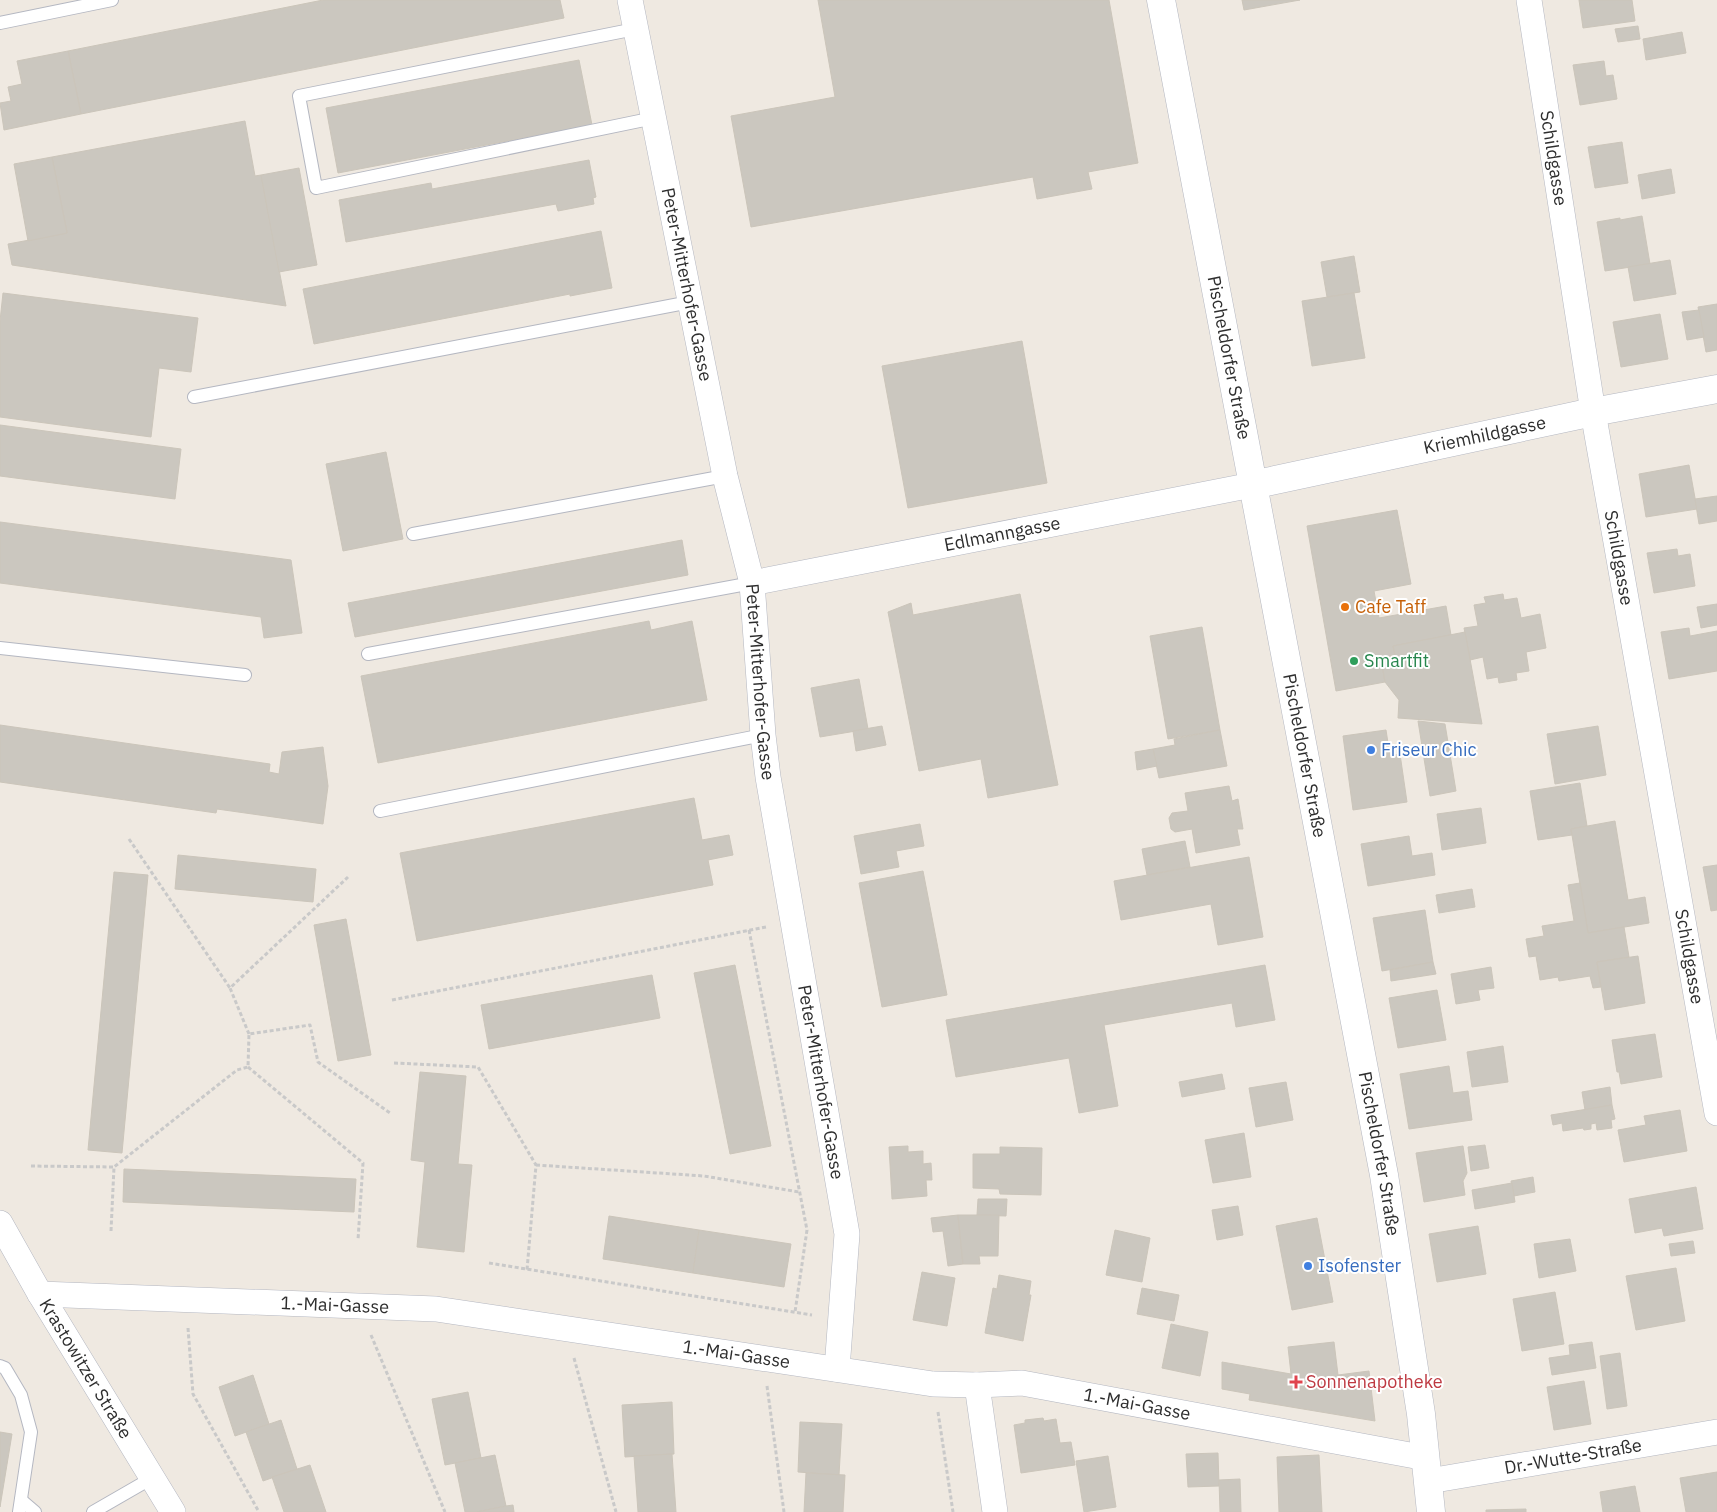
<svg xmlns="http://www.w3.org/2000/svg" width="1717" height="1512" font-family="'IBM Plex Sans',sans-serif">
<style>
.building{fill:#cbc7bf;stroke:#cbc5ba}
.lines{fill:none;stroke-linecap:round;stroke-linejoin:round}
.lane-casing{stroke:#b4b7c1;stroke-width:14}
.street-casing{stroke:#b4b7c1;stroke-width:26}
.secondary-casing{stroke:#b4b7c1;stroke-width:29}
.path{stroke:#c9c9c9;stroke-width:3;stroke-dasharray:4 2.5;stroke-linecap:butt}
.lane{stroke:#fff;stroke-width:12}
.street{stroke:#fff;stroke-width:25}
.secondary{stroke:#fff;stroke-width:28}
.food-dot{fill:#e8710a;stroke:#fff;stroke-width:2}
.leisure-dot{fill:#2e9e5b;stroke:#fff;stroke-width:2}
.shop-dot{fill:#3f7fe0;stroke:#fff;stroke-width:2}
.health-dot{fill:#e0444e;stroke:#fff;stroke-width:2}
.labels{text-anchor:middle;stroke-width:4;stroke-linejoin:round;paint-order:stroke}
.street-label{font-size:18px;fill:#2e2e2e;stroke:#fff}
.food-label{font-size:18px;fill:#c56008;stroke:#fff;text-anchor:start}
.leisure-label{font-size:18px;fill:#27864d;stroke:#fff;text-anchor:start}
.shop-label{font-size:18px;fill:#366cbe;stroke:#fff;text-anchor:start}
.health-label{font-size:18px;fill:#be3a42;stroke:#fff;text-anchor:start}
</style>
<rect width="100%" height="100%" fill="#efe9e1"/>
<g class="building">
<path d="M323,0H560L564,18L81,114L68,51Z"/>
<path d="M818,0H1109L1138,163L1088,172L1092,189L1037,199L1033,177L751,227L731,116L835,97Z"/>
<path d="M1242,0H1300L1244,10Z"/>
<path d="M1579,0H1632L1635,21L1583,28Z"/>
<path d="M1638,26L1640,39L1618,42L1615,29Z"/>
<path d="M1682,32L1686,53L1646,60L1643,39Z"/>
<path d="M68,51L81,114L4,130L0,103L11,101L8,87L22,84L17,61Z"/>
<path d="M579,60L592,125L338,173L326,108Z"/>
<path d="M1604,61L1606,76L1613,75L1617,99L1580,105L1573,65Z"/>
<path d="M245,121L255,176L261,175L286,306L12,265L8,244L67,233L52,157Z"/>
<path d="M1622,142L1628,183L1595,188L1588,147Z"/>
<path d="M52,157L67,233L28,241L14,164Z"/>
<path d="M589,160L596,197L593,198L594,204L558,211L556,204L346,242L339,200L431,183L432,189Z"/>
<path d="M299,168L317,265L279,272L261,175Z"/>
<path d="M1671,169L1675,193L1642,199L1638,175Z"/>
<path d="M1642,216L1650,264L1605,271L1597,222L1620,218V220Z"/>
<path d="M601,231L612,288L570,296V294L314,344L303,289Z"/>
<path d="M1354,256L1360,292L1327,297L1321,262Z"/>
<path d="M1670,260L1676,294L1634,301L1628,267Z"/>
<path d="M3,293L198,318L191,372L159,368L151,437L0,417V321Z"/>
<path d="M1354,293L1365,358L1312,366L1302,301Z"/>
<path d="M1717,304V350L1706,352L1698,307Z"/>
<path d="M1699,310L1704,337L1687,340L1682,312Z"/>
<path d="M1660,314L1668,359L1621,367L1613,322Z"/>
<path d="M1022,341L1047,483L908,508L882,366Z"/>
<path d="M0,425L181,449L175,499L0,476Z"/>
<path d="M386,452L403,539L343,551L326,464Z"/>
<path d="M1689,465L1697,509L1646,517L1639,474Z"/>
<path d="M1717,496V521L1699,524L1695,499Z"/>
<path d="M1397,510L1411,584L1374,591L1379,618L1446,606L1451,635L1393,646L1395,655L1381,658L1385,682L1336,691L1307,526Z"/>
<path d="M0,522L291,560L302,633L264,638L261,617L0,583Z"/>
<path d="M682,540L688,575L355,637L348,603Z"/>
<path d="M1677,549L1678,556L1690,554L1695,586L1654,593L1647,553Z"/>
<path d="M1020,594L1058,785L988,798L981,759L919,771L888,612L911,603L913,615Z"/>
<path d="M1503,594L1504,600L1517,598L1521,618L1540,614L1546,648L1526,652L1529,671L1516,673L1517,680L1499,683L1498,677L1487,679L1483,657L1470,660L1464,628L1478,626L1474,605L1486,603L1484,597Z"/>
<path d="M1717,604V625L1701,628L1697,607Z"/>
<path d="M649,621L651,630L692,621L707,700L378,763L361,676Z"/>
<path d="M1202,627L1220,730L1168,739L1150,636Z"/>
<path d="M1689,628L1690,636L1717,631V671L1669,679L1661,632Z"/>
<path d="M1465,632L1482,724L1398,718L1399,700L1385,682L1381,658L1395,655L1393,646Z"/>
<path d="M859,679L868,729L820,737L811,688Z"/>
<path d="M1418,721L1445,724L1456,791L1430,796Z"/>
<path d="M0,725L270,764L269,772L279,774L282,752L323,747L328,786L323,824L217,809L216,813L0,782Z"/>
<path d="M882,726L886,745L856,751L853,731Z"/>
<path d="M1598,726L1606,775L1555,784L1547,734Z"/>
<path d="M1220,730L1227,766L1159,778L1153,749L1175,745L1174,739Z"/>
<path d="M1386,730L1390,756L1400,754L1407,802L1353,810L1343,736Z"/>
<path d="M1153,749L1157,766L1137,770L1135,752Z"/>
<path d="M1580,783L1587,826L1571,829L1572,835L1538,840L1530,791Z"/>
<path d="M1229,786L1232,801L1238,799L1243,829H1237L1240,845L1196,853L1192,829L1175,832L1171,829L1169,818L1172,813L1188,811L1185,793Z"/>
<path d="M694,798L702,840L729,835L733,855L708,860L713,885L417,941L400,853Z"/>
<path d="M1481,808L1486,843L1442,850L1437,814Z"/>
<path d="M1615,821L1628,900L1645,897L1649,923L1588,933L1571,829Z"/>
<path d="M920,824L924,846L896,851L899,867L861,874L854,836Z"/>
<path d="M1409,836L1412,856L1432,853L1435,875L1368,886L1361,844Z"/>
<path d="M1185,841L1190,867L1147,875L1142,849Z"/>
<path d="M178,855L316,869L313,902L175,889Z"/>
<path d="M1249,857L1263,937L1218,945L1211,904L1121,920L1114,881Z"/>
<path d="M1717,865V910L1711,911L1703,867Z"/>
<path d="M923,871L947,995L882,1007L859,883Z"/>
<path d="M114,872L148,875L122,1153L88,1150Z"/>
<path d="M1580,883L1588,933L1624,927L1629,957L1597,962L1601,987L1593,988L1590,976L1559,981L1558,977L1540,980L1536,956L1529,957L1526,939L1544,936L1542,926L1574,921L1568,885Z"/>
<path d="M1472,889L1475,907L1439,913L1436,895Z"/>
<path d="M1425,910L1433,962L1382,971L1373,918Z"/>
<path d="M346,919L371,1055L338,1061L314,925Z"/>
<path d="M1638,956L1645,1003L1605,1010L1597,962Z"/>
<path d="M1433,962L1436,974L1391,981L1390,970Z"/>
<path d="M735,965L771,1146L730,1154L694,973Z"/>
<path d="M1265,965L1275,1020L1236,1027L1232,1003L1104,1025L1118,1106L1079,1113L1069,1058L956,1077L946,1020Z"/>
<path d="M1491,967L1494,988L1478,990L1480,1000L1456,1004L1451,974Z"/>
<path d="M652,975L660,1018L489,1049L481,1005Z"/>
<path d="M1437,990L1446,1040L1398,1048L1389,998Z"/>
<path d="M1655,1034L1662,1077L1621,1084L1619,1072H1617L1612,1040Z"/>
<path d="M1503,1046L1508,1082L1472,1087L1467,1052Z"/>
<path d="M1449,1066L1453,1093L1468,1091L1472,1120L1409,1129L1400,1074Z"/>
<path d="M420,1072L466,1076L458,1164L472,1165L464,1252L417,1247L425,1162L411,1160Z"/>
<path d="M1222,1074L1225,1089L1182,1097L1179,1082Z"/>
<path d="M1286,1082L1293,1120L1256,1127L1249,1088Z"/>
<path d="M1610,1087L1612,1105L1585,1110L1582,1092Z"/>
<path d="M1612,1105L1615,1119L1611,1120L1612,1128L1597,1130L1596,1123L1591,1124V1129L1584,1130L1583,1128L1563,1131L1562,1123L1553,1125L1551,1115Z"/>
<path d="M1680,1110L1687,1151L1624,1162L1618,1130L1646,1125L1644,1116Z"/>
<path d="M1244,1133L1251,1177L1213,1183L1205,1140Z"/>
<path d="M1485,1145L1489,1168L1471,1171L1468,1147Z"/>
<path d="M908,1146V1152L923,1151V1164L931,1163L932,1180H926L927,1196L892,1199L889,1147Z"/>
<path d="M1463,1146L1467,1173L1463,1181L1465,1195L1424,1202L1416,1153Z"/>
<path d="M1000,1147L1042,1148L1041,1195L1000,1194L999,1189L973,1188V1154H1000Z"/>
<path d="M124,1169L356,1179L354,1212L123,1202Z"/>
<path d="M1533,1177L1535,1192L1514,1196L1511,1181Z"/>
<path d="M1512,1183L1515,1202L1475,1209L1472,1190Z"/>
<path d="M1696,1187L1703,1229L1664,1236L1662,1228L1635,1233L1629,1199Z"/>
<path d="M978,1199H1007L1006,1216L977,1215Z"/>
<path d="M1238,1206L1243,1235L1217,1240L1212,1210Z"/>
<path d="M958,1215L963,1264L948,1266L943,1231L933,1232L931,1218Z"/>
<path d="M958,1215H999L998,1256H979L980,1264H963Z"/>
<path d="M609,1216L699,1230L693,1273L603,1259Z"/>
<path d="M1317,1218L1333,1302L1292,1310L1276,1226Z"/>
<path d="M1478,1226L1486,1274L1437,1282L1429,1234Z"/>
<path d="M699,1230L791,1244L784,1287L693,1273Z"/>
<path d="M1115,1230L1150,1238L1142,1282L1106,1275Z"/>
<path d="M1570,1239L1576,1271L1539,1278L1534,1244Z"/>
<path d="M1693,1241L1695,1253L1671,1256L1669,1244Z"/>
<path d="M1676,1268L1685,1321L1636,1330L1626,1276Z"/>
<path d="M922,1272L955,1278L947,1326L913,1320Z"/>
<path d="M999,1275L1031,1281L1029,1295H1031L1023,1341L985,1333L993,1288L997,1289Z"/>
<path d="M1142,1288L1179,1295L1174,1321L1137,1314Z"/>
<path d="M1555,1292L1564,1344L1522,1351L1513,1299Z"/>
<path d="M1171,1324L1208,1332L1200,1376L1162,1368Z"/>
<path d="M1334,1342L1338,1375L1369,1371L1375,1421L1249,1400L1250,1394L1222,1389V1362L1291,1374L1288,1347Z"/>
<path d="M1592,1342L1596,1368L1552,1375L1549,1358L1570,1355L1569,1345Z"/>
<path d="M1620,1353L1627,1406L1607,1409L1600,1356Z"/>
<path d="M253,1375L269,1424L235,1436L219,1387Z"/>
<path d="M1584,1381L1591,1424L1554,1430L1547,1387Z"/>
<path d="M468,1392L481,1458L445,1465L432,1399Z"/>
<path d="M672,1402L674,1454L625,1457L622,1405Z"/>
<path d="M1043,1418L1044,1421L1056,1419L1060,1443L1071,1442L1075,1465L1021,1473L1014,1425L1025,1423V1420Z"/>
<path d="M281,1420L297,1469L263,1481L246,1432Z"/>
<path d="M800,1422L842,1424L839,1475L798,1472Z"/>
<path d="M0,1432L12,1434L0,1507Z"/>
<path d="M1218,1453L1219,1486L1188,1487L1186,1454Z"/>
<path d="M672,1454L676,1512H638L634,1456Z"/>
<path d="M495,1455L506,1506L477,1512H465L455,1463Z"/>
<path d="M1319,1455L1322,1512H1279L1277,1457Z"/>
<path d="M1108,1456L1116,1507L1084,1512L1076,1461Z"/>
<path d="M310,1465L326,1512H284L272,1477Z"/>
<path d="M1717,1472V1512H1686L1680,1478Z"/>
<path d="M806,1473L845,1475L843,1512H804Z"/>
<path d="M1240,1479L1241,1512H1220L1219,1480Z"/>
<path d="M1635,1486L1640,1512H1603L1600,1492Z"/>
<path d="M513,1505L514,1512H477L506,1506Z"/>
<path d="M1526,1509V1512H1486V1510Z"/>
</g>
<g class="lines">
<g class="lane-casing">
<g id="lane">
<path d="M0,23L112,0"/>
<path d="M635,29L299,96L316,188L654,118"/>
<path d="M194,397L690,302"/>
<path d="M413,534L725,476"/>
<path d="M0,648L245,675"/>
<path d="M368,654L752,583"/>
<path d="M380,811L763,735"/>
<path d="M0,1366L5,1368L21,1395L31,1432L19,1512"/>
<path d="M21,1500L35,1512"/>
<path d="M93,1512L152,1478"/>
</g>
</g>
<g class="street-casing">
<g id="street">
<path id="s1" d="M630,0L725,476L752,583L763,735L768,777L847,1234L837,1369"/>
<path id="s2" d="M1529,0L1593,412L1717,1113"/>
<path id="s3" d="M752,583L1252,485"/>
<path id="s4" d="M0,1223L40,1294L173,1512"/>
<path id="s5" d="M40,1294L436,1309L933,1384L977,1385L1022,1383L1426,1458"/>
<path d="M977,1385L995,1512"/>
<path id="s6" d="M1429,1481L1717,1432"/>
</g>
</g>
<g class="secondary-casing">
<g id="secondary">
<path id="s7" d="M1161,0L1384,1175L1421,1414L1431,1512"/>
<path id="s8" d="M1252,485L1593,412L1717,389"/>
</g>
</g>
<g class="path">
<path d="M129,839L230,988"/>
<path d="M749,930L807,1230L795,1312"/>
<path d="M392,1000L766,927"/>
<path d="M249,1034L230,988L348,877"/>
<path d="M394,1063L478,1067L536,1165L527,1270"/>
<path d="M248,1067L363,1163L358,1240"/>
<path d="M536,1165L704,1176L799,1192"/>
<path d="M31,1166L114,1167"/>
<path d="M111,1231L114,1167L237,1070L248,1067L249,1034L310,1025L318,1062L390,1113"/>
<path d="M489,1263L812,1315"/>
<path d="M188,1328L193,1394L259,1512"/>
<path d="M371,1335L445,1512"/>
<path d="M574,1358L616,1512"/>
<path d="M767,1386L784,1512"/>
<path d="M938,1412L953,1512"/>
</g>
<use href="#lane" class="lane"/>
<use href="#street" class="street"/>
<use href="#secondary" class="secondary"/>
</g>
<circle class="food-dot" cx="1345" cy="607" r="5"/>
<circle class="leisure-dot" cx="1354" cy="661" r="5"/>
<g class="shop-dot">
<circle cx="1371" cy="750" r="5"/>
<circle cx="1308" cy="1266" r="5"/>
</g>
<path class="health-dot" d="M1293.5 1374.5h5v5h5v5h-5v5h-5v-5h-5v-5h5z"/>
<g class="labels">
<g class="street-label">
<text dy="6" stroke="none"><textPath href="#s2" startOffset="160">Schildgasse</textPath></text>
<text dy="6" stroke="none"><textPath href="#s1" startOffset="290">Peter-Mitterhofer-Gasse</textPath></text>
<text dy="6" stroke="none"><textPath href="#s7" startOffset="364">Pischeldorfer Straße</textPath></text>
<text dy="6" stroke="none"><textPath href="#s8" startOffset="238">Kriemhildgasse</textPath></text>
<text dy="6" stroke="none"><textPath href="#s3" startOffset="255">Edlmanngasse</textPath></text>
<text dy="6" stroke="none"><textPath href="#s2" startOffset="565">Schildgasse</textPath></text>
<text dy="6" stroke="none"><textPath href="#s1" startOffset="695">Peter-Mitterhofer-Gasse</textPath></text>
<text dy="6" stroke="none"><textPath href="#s7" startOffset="769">Pischeldorfer Straße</textPath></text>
<text dy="6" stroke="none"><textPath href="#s2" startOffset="970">Schildgasse</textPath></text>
<text dy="6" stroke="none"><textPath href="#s1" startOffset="1100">Peter-Mitterhofer-Gasse</textPath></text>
<text dy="6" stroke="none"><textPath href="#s7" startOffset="1174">Pischeldorfer Straße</textPath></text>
<text dy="6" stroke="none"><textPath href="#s5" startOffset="295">1.-Mai-Gasse</textPath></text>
<text dy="6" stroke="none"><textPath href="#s5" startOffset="700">1.-Mai-Gasse</textPath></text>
<text dy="6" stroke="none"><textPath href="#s4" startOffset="169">Krastowitzer Straße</textPath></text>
<text dy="6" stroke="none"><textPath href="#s5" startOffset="1105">1.-Mai-Gasse</textPath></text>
<text dy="6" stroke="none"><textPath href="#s6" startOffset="146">Dr.-Wutte-Straße</textPath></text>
</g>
<g class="food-label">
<text x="1355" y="613">Cafe Taff</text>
</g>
<g class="leisure-label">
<text x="1364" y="667">Smartfit</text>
</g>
<g class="shop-label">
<text x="1381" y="756">Friseur Chic</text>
<text x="1318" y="1272">Isofenster</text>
</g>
<g class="health-label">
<text x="1306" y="1388">Sonnenapotheke</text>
</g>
</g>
</svg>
